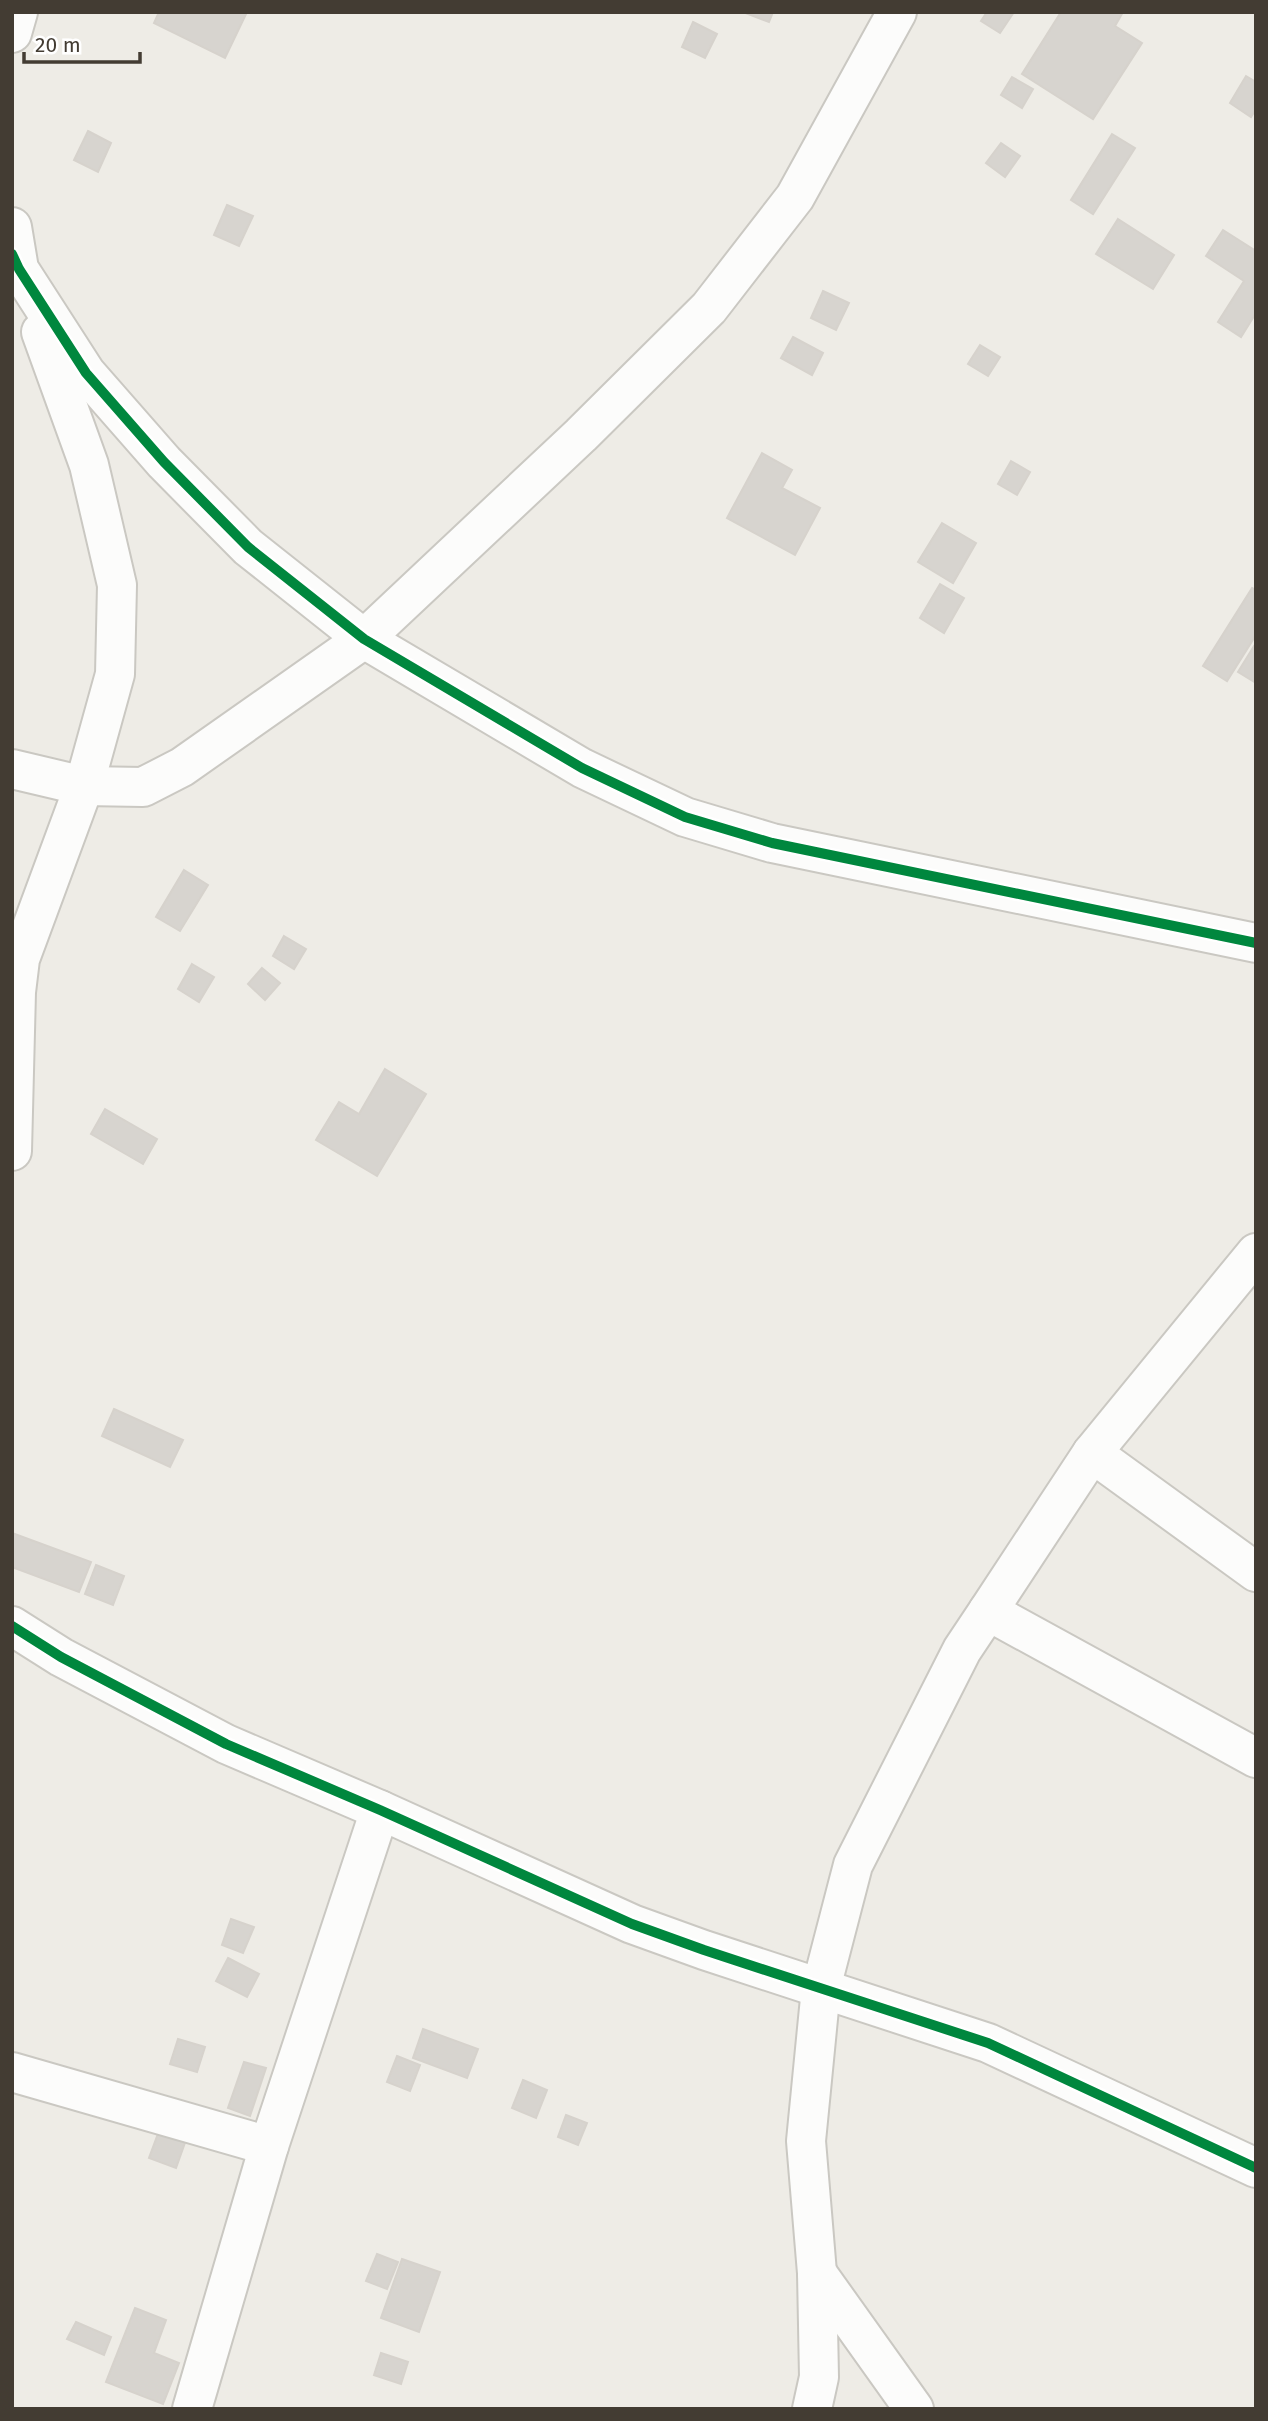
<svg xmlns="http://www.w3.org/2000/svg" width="1268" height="2421" font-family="'Fira Sans',sans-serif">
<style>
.building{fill:#d7d4cf;stroke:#d6d2cc;stroke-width:2}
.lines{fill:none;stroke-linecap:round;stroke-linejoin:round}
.street-casing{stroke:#cac8c2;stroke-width:42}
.street{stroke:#fcfcfb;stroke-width:38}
.cycleway-casing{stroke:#fff;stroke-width:15}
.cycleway{stroke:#00873e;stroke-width:10}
</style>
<rect width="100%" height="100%" fill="#eeece6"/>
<g class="building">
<path d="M159,12H247L225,58L154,23Z"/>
<path d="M743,12H773L769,22Z"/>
<path d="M987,12H1014L1000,33L981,21Z"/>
<path d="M1061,12H1123L1115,26L1142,43L1093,119L1022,74Z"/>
<path d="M693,22L717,34L705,58L682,47Z"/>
<path d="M1246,76L1256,82V109L1251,117L1230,103Z"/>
<path d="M1012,77L1033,89L1022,108L1001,95Z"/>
<path d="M88,131L111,143L98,172L74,160Z"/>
<path d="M1112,134L1135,148L1093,214L1071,200Z"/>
<path d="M1001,143L1020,156L1005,177L986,163Z"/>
<path d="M227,205L253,216L239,246L214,235Z"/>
<path d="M1118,219L1174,255L1153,289L1096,254Z"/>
<path d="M1223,230L1256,251V313L1241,337L1218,322L1244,281L1206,256Z"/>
<path d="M823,291L849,303L836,330L811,318Z"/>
<path d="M793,337L823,353L812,375L781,358Z"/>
<path d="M980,345L1000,357L988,376L968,364Z"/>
<path d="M762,453L792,470L782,488L820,508L795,555L727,518Z"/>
<path d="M1011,461L1030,472L1017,495L998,484Z"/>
<path d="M942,523L976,543L953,583L918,562Z"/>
<path d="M940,584L964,598L944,633L920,618Z"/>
<path d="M1252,588L1256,590V635L1227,681L1203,666Z"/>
<path d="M1254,646L1256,647V683L1238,672Z"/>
<path d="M184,870L208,885L180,931L156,917Z"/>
<path d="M284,936L306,949L294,969L273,956Z"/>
<path d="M192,964L214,977L199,1002L178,989Z"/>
<path d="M262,968L280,983L265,1000L248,984Z"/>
<path d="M385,1069L426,1094L377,1176L316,1140L339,1102L359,1114Z"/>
<path d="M105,1109L157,1139L143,1164L91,1134Z"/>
<path d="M114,1409L183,1440L170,1467L102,1436Z"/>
<path d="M12,1533L91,1562L79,1592L12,1567Z"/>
<path d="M96,1565L124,1576L113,1605L85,1594Z"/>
<path d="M231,1919L254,1927L243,1953L222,1945Z"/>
<path d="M228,1958L259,1974L247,1997L216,1981Z"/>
<path d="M423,2029L478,2049L467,2078L413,2058Z"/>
<path d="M178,2039L205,2047L197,2072L170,2064Z"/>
<path d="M397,2056L420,2065L410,2091L387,2082Z"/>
<path d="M244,2062L266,2068L250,2116L228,2108Z"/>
<path d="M523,2080L547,2090L536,2118L512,2108Z"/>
<path d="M566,2115L587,2123L578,2145L558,2137Z"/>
<path d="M159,2131L186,2140L176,2168L149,2158Z"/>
<path d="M377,2254L398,2262L387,2289L366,2281Z"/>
<path d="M402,2259L440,2272L419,2332L381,2318Z"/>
<path d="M135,2308L166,2320L154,2353L179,2363L163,2404L106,2382Z"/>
<path d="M76,2322L111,2337L104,2355L67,2339Z"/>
<path d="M381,2353L408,2362L401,2384L374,2375Z"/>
</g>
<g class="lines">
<g class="street-casing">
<g id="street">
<path d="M12,33L18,12"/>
<path d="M12,227L19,269L86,373L164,462L248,547L364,639L582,768L685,817L772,843L1256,943"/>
<path d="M12,769L84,786L143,787L182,767L364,639L581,435L709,308L795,197L897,12"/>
<path d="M12,1151L16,992L20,959L84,786L115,674L117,585L89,465L41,332"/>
<path d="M1092,1453L1256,1572"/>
<path d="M988,1611L1256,1758"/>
<path d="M12,1626L61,1657L226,1744L380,1810L632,1924L704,1950L988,2043L1256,2168"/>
<path d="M12,2072L269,2146"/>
<path d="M817,2273L914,2409"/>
<path d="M192,2409L269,2146L380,1810"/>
<path d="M812,2409L819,2377L817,2273L806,2141L821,1988L853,1865L962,1650L988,1611L1092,1453L1256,1253"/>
</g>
</g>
<use href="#street" class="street"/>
<g class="cycleway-casing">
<g id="cycleway">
<path d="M12,254L19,269L86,373L164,462L248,547L364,639L582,768L685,817L772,843L1256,943"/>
<path d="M12,1626L61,1657L226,1744L380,1810L632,1924L704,1950L988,2043L1256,2168"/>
</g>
</g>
<use href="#cycleway" class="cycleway"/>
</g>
<rect width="1268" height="2421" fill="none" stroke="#433c33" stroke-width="28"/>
<path d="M24 52v10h116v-10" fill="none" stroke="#433c33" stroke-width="3.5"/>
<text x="35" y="52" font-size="21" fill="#433c33" stroke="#ffffff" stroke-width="5" paint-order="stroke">20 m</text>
</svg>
